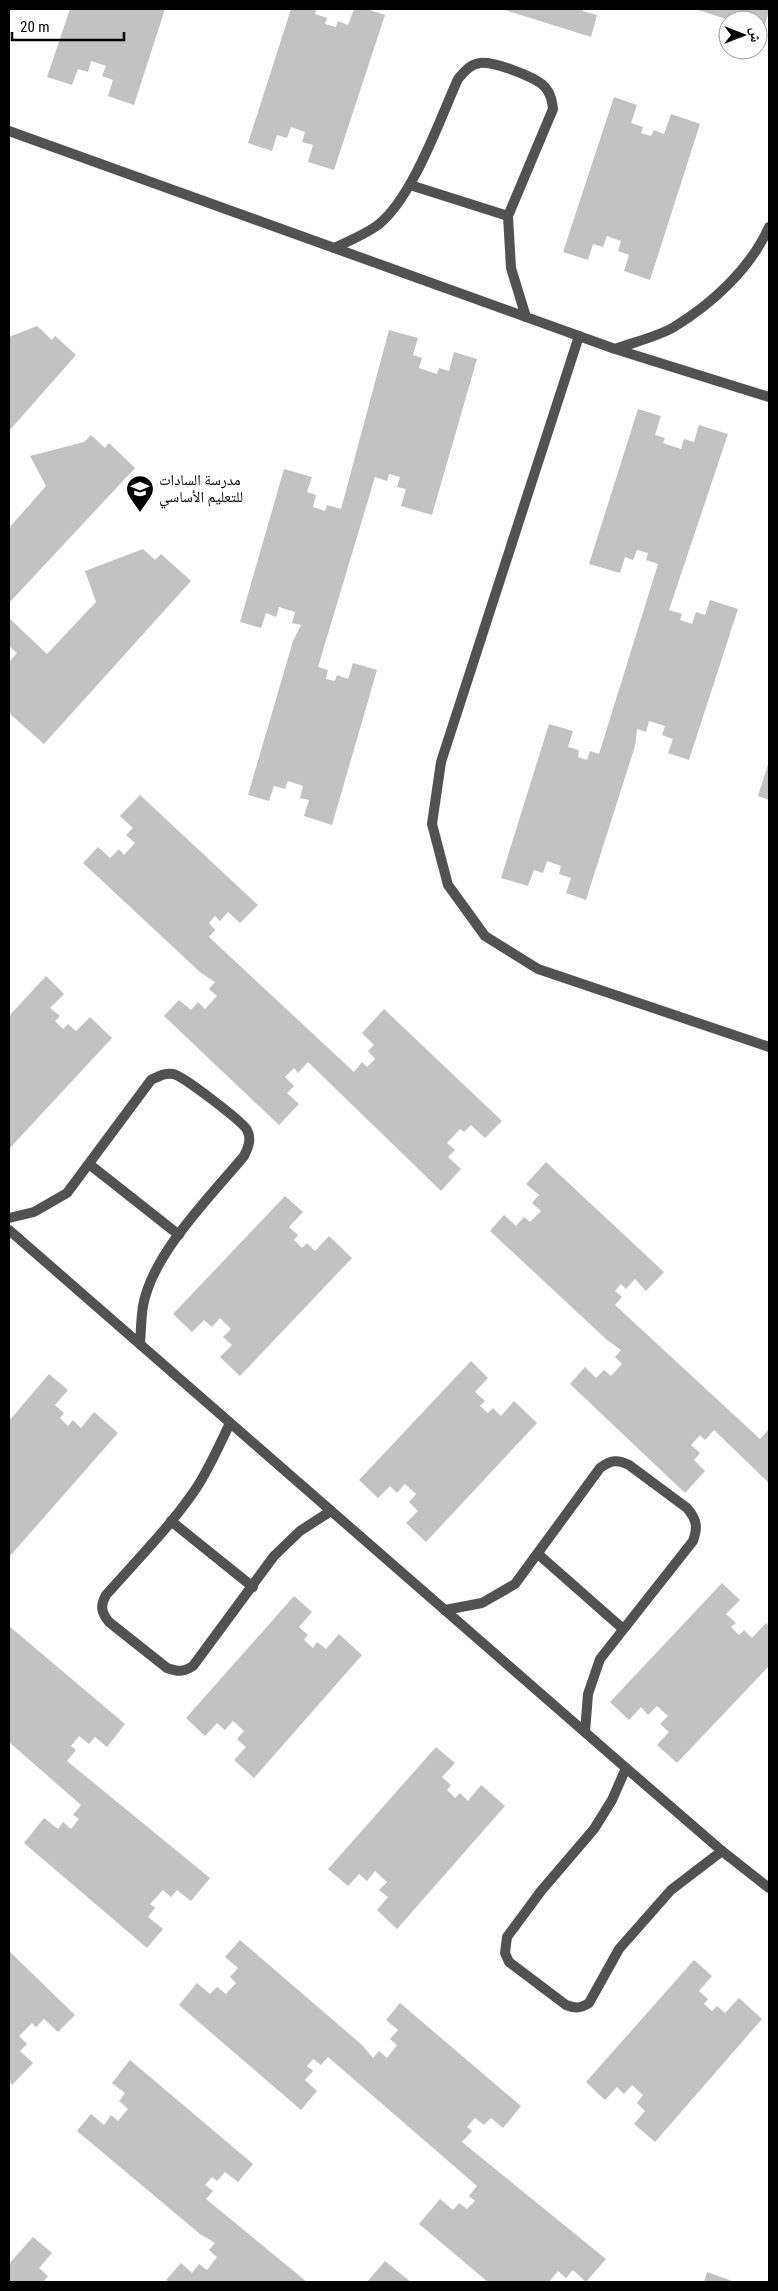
<svg xmlns="http://www.w3.org/2000/svg" width="778" height="2291" font-family="'Roboto Condensed','Noto Naskh Arabic',sans-serif">
<style>
.building{fill:#c2c2c2}
.lines{fill:none;stroke-linecap:round;stroke-linejoin:round}
.lane{stroke:#525252;stroke-width:10}
.street{stroke:#525252;stroke-width:10}
.labels{text-anchor:middle;stroke-width:4;stroke-linejoin:round;paint-order:stroke}
.poi-label{font-size:15px;fill:#000;stroke:#fff;text-anchor:start}
</style>
<rect width="100%" height="100%" fill="#fff"/>
<g class="building">
<path d="M70,9H165L134,105L108,96L113,80L102,76L106,66L91,61L88,72L78,69L72,85L47,77Z"/>
<path d="M291,9H317L315,14L327,18L325,24L336,27L338,21L348,25L354,9H366L385,15L334,170L308,162L313,145L302,142L305,132L291,127L287,138L277,135L272,151L248,143Z"/>
<path d="M502,9H583V11L597,15L591,37Z"/>
<path d="M695,9H767L769,11L763,31L758,29V20H729Z"/>
<path d="M614,97L637,105L631,123L643,127L641,133L651,136L654,130L664,134L671,114L700,124L650,280L624,271L629,255L618,251L621,241L607,236L603,247L593,244L588,260L563,252Z"/>
<path d="M37,326L52,340L55,336L76,355L9,431V337Z"/>
<path d="M389,330L418,338L413,355L422,358L419,368L437,374L439,368L449,371L454,352L477,359L432,515L401,506L406,489L397,487L400,477L389,474L387,481L375,477L318,667L328,670L326,679L335,681L337,675L348,679L353,663L377,670L332,825L304,816L309,800L300,798L303,786L288,781L285,789L274,786L269,801L248,795L293,641L301,625L292,623L295,612L279,607L276,617L266,613L261,628L240,622L284,469L312,477L307,492L316,495L313,507L325,511L327,505L341,509Z"/>
<path d="M638,409L661,416L655,435L665,438L663,443L681,449L684,439L694,442L699,425L728,434L669,610L682,614L680,620L692,624L696,612L705,615L710,600L738,609L689,760L668,753L673,739L662,735L665,726L649,721L646,732L637,729L635,746L586,900L566,893L571,878L559,874L561,866L547,861L543,873L534,870L528,886L501,878L549,724L573,731L568,747L579,750L578,757L587,760L590,751L599,754L658,564L646,560L648,553L637,550L633,560L625,557L620,573L589,564Z"/>
<path d="M91,435L105,448L109,443L135,468L9,603V528L46,486L30,456L84,442Z"/>
<path d="M143,549L155,560L161,554L191,581L44,744L9,713V662L17,653L9,646V618L47,654L96,602L85,571Z"/>
<path d="M769,761V800L758,796Z"/>
<path d="M140,795L258,905L240,923L228,912L220,921L215,916L209,923L215,930L209,937L354,1072L362,1062L367,1067L375,1059L368,1051L374,1045L362,1033L384,1009L502,1121L485,1138L471,1125L464,1132L460,1129L447,1143L455,1150L448,1157L461,1169L441,1191L308,1062L298,1073L294,1068L285,1077L294,1086L287,1093L299,1104L279,1125L164,1016L179,1000L191,1010L198,1002L205,1009L217,996L209,989L215,982L201,973L83,863L98,847L110,858L119,849L124,855L135,843L126,835L133,828L120,816Z"/>
<path d="M46,976L64,994L50,1008L60,1016L55,1021L63,1029L68,1024L76,1031L90,1017L112,1038L9,1149V1016Z"/>
<path d="M546,1162L664,1272L646,1291L635,1279L626,1289L621,1284L615,1291L622,1297L615,1305L760,1439L769,1429V1483L714,1430L705,1440L700,1435L691,1445L700,1453L694,1460L705,1471L685,1493L570,1384L585,1367L596,1378L604,1370L611,1376L622,1364L615,1357L621,1350L607,1340L490,1231L504,1215L516,1226L524,1217L530,1222L541,1211L532,1203L539,1195L526,1184Z"/>
<path d="M285,1196L303,1212L289,1227L298,1235L294,1240L302,1248L307,1243L315,1251L329,1236L352,1258L240,1376L220,1357L232,1345L223,1337L231,1329L220,1318L212,1327L204,1320L192,1332L173,1314Z"/>
<path d="M471,1361L488,1378L475,1392L485,1401L480,1406L488,1413L493,1408L501,1416L514,1401L537,1423L426,1542L406,1523L418,1511L409,1502L416,1494L405,1484L397,1493L390,1486L378,1498L359,1480Z"/>
<path d="M49,1374L68,1390L55,1405L64,1413L60,1418L68,1426L73,1420L81,1428L94,1412L118,1433L10,1556L9,1421Z"/>
<path d="M722,1583L740,1600L726,1614L736,1623L731,1627L739,1635L744,1630L752,1638L766,1623L769,1626V1666L677,1763L657,1745L669,1732L660,1724L668,1716L657,1706L648,1715L641,1707L629,1720L610,1702Z"/>
<path d="M294,1596L312,1612L299,1627L308,1635L304,1640L313,1648L317,1642L326,1649L339,1634L362,1655L254,1778L234,1760L246,1747L237,1739L244,1731L233,1721L225,1730L217,1723L205,1736L186,1718Z"/>
<path d="M9,1626L125,1724L107,1747L95,1737L89,1744L79,1736L71,1746L76,1750L67,1761L210,1878L191,1901L177,1890L171,1897L163,1890L150,1904L155,1908L148,1917L163,1929L147,1948L24,1843L44,1818L58,1829L63,1822L71,1829L79,1819L73,1815L81,1805L9,1742Z"/>
<path d="M436,1747L455,1763L442,1777L451,1785L447,1790L455,1798L460,1793L468,1801L481,1785L505,1806L397,1929L377,1910L388,1897L379,1890L387,1882L375,1871L367,1881L359,1874L348,1886L328,1869Z"/>
<path d="M240,1940L362,2045L373,2058L379,2051L387,2058L397,2045L390,2039L398,2030L386,2020L400,2003L521,2106L503,2128L491,2118L484,2125L475,2118L467,2127L472,2131L462,2142L606,2259L586,2282L573,2270L566,2278L558,2271L549,2282H488L419,2224L440,2199L453,2210L459,2203L467,2209L475,2201L469,2196L477,2186L328,2057L321,2065L313,2059L307,2066L313,2071L305,2080L317,2091L301,2110L179,2005L197,1983L210,1994L217,1987L226,1994L236,1983L230,1977L238,1968L225,1957Z"/>
<path d="M9,1951L75,2015L58,2032L44,2019L36,2027L32,2023L19,2036L27,2044L20,2051L33,2063L12,2085L9,2081Z"/>
<path d="M694,1960L712,1976L699,1991L708,1999L704,2004L712,2011L717,2006L725,2013L739,1998L762,2019L655,2142L634,2124L645,2111L637,2103L643,2095L632,2085L624,2094L617,2087L605,2100L586,2082Z"/>
<path d="M130,2060L253,2164L238,2182L225,2172L217,2181L212,2177L205,2185L213,2191L206,2199L307,2282H169L166,2280L181,2263L192,2273L199,2264L207,2270L217,2257L209,2250L215,2243L200,2234L77,2131L91,2114L104,2125L111,2115L118,2121L128,2109L119,2101L125,2093L112,2083Z"/>
<path d="M33,2237L52,2253L39,2268L48,2276L44,2281L45,2282H9V2264Z"/>
<path d="M385,2261L411,2282H367Z"/>
<path d="M707,2272L735,2282H704Z"/>
</g>
<g class="lines">
<g class="lane">
<path d="M410,185L508,216"/>
<path d="M334,248C349,241 364,235 378,225C413,197 439,121 458,79C464,72 470,64 480,63C493,61 536,77 545,87C551,94 552,101 553,109L508,216L511,268L526,317"/>
<path d="M89,1164L179,1235"/>
<path d="M9,1218L34,1212L67,1193L151,1080C159,1076 164,1073 173,1074C182,1075 243,1122 247,1130C252,1139 248,1148 244,1156C211,1196 152,1254 143,1306C141,1318 141,1331 140,1344"/>
<path d="M230,1423C219,1446 209,1469 195,1490C169,1528 136,1561 106,1595C100,1606 101,1612 109,1622L167,1668C178,1672 183,1672 193,1666L274,1556L300,1531L331,1511"/>
<path d="M171,1521L253,1587"/>
<path d="M538,1554L622,1628"/>
<path d="M445,1610L482,1603L515,1584L600,1468C611,1460 617,1459 629,1465L687,1508C697,1520 698,1527 693,1541L600,1659L588,1694L585,1732"/>
<path d="M626,1768L612,1800L594,1829L541,1891L507,1937L505,1953L509,1962L566,2005C576,2009 581,2008 589,2003L619,1949L671,1890L722,1851"/>
</g>
<g class="street">
<path d="M9,131L615,349L769,397"/>
<path d="M579,336L441,762L432,824L448,885L485,936L538,969L769,1047"/>
<path d="M615,349C634,342 657,337 674,327C713,303 750,269 769,227"/>
<path d="M9,1230L626,1768L722,1851L769,1888"/>
</g>
</g>
<defs>
<g id="school-pin" transform="scale(1.4375)"><path d="M0 17L-7.5 6A9.5 9.5 0 1 1 7.5 6Z" fill="#000" stroke="#fff"/><path d="M0-5L7-2L0 1L-7-2ZM-4 1L0 2.5L4 1V4Q0 6-4 4Z" fill="#fff"/></g>
</defs>
<g fill-rule="evenodd">
<use href="#school-pin" x="140" y="489"/>
</g>
<g class="labels">
<g class="poi-label">
<text x="159" y="485">مدرسة السادات<tspan x="159" dy="17">للتعليم الأساسي</tspan></text>
</g>
</g>
<rect width="778" height="2291" fill="none" stroke="#000000" stroke-width="20"/>
<g transform="translate(743 35) rotate(90)"><circle r="24" fill="#ffffff" stroke="#999999"/>
<path d="M0-4L9 19L0 12L-9 19Z" fill="#000000"/>
<text y="-8" font-size="14" font-weight="bold" text-anchor="middle" fill="#000000">ش</text>
</g>
<path d="M12 32v8h112v-8" fill="none" stroke="#000000" stroke-width="2.5"/>
<text x="20" y="32" font-size="15" fill="#000000" stroke="#ffffff" stroke-width="4" paint-order="stroke">20 m</text>
</svg>
